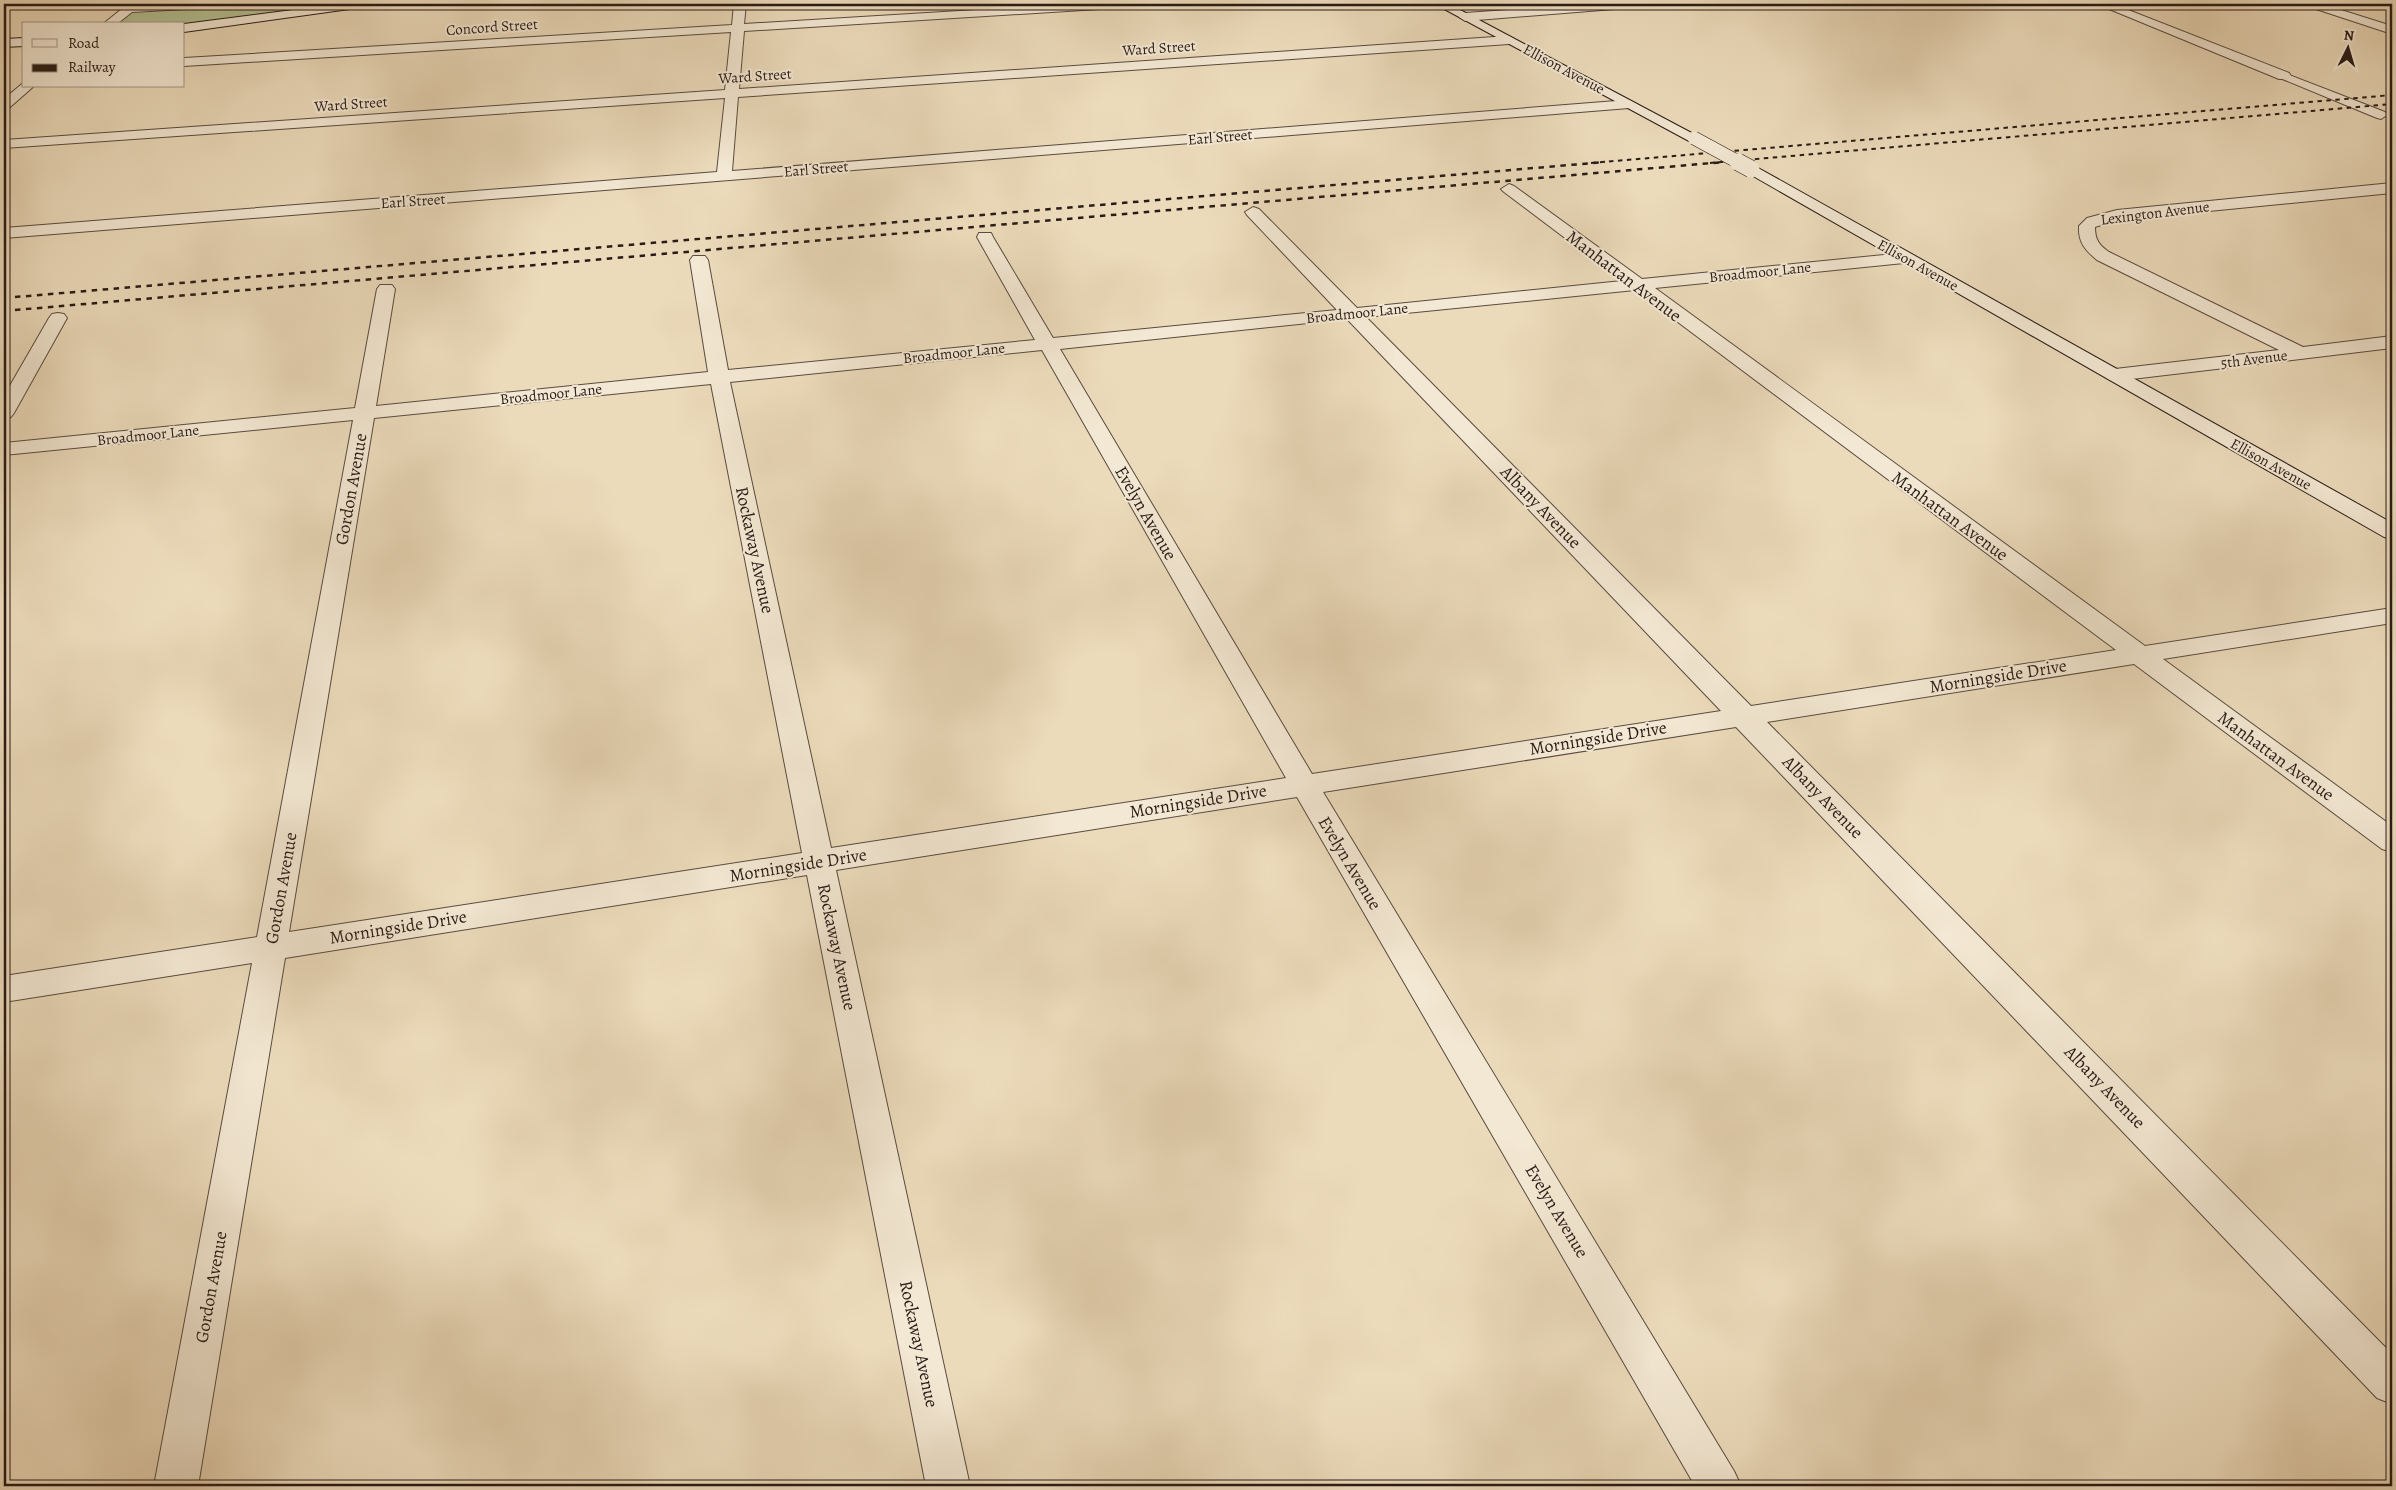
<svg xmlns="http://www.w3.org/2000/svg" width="2396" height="1490" font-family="Alegreya,serif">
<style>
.green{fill:#b4c193;stroke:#6e6e55}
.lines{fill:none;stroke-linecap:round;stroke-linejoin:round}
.lane-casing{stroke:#594b40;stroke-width:2}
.street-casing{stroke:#594b40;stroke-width:2}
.secondary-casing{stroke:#281b17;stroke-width:2}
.lane{fill:#f3e8d3;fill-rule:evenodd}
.street{fill:#f3e8d3;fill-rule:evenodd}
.secondary{fill:#f3e8d3;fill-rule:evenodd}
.rail-far1{stroke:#281b17;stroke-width:2;stroke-dasharray:4.5 4.5;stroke-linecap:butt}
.rail{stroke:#281b17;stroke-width:2.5;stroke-dasharray:5.5 5.5;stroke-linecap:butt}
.secondary-bridge-far1-casing{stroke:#281b17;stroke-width:14;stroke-linecap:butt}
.secondary-bridge-casing{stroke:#281b17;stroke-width:18;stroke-linecap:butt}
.secondary-bridge-far1{stroke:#f3e8d3;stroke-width:13}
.secondary-bridge{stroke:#f3e8d3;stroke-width:17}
.labels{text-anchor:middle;stroke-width:4;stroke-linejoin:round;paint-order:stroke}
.far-street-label{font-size:15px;fill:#281b17;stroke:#f3e8d3}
.street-label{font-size:18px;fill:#281b17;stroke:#f3e8d3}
</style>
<rect width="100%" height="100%" fill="#ecdbbb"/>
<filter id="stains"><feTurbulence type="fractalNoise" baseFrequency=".004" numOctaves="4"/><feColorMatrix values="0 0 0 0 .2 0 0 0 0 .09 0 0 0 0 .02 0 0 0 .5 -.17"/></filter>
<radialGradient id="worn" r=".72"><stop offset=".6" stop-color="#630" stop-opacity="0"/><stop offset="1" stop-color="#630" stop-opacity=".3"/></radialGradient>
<path class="green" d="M239,4H354L184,26V24H115L135,10Z"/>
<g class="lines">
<g class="lane-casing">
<path id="lane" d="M2284,73L2385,112L2387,115L2381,119L2377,118L2280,78V74Z"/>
</g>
<g class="street-casing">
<g id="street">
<path d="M128,4L140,5L227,4L221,7L132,12L117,24H103Z"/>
<path d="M734,4H746L744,24L1078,4H1137L1131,7L744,31L739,89L1509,36L1515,40L1509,44L738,97L732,171L1629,100L1636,104L1629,108L4,238V228L717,172L725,98L4,148V140L725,90L731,32L184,66V58L732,25Z"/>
<path d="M1596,4H1645L1639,7L1465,21L1459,17L1465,13Z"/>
<path d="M2097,4H2113L2289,73L2291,76L2289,79H2279Z"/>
<path d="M2305,4H2322L2392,26V34L2307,6Z"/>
<path d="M23,83L24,86H34L9,108L4,109V99Z"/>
<path d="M2392,183V193L2117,220L2095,227C2095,240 2099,245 2109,252L2303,347L2392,336V348L2115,381L2108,379L2105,375L2108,371L2115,369L2279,350L2097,260C2085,250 2078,242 2079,226L2087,218L2117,210Z"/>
<path d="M1509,184L1514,186L1642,279L1904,253L1910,254L1912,258L1910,262L1904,263L1655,288L2145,646L2392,608V623L2163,659L2392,826V852L2382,849L2134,664L1767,722L2392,1354V1404L2377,1398L1736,727L1323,792L1734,1471L1741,1486H1695L1297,797L836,870L970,1486H926L807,875L285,958L198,1486H154L252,963L4,1002V976L257,937L353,420L4,455V443L355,408L377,289L380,285H392L395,289L376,406L708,372L690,260L693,256H705L708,260L728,370L1035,340L977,237L979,233H991L993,237L1053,338L1337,310L1247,215L1245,212L1253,207L1259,209L1357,308L1622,281L1504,192L1501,189ZM1635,290L2116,650L1751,706L1366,317ZM1347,319L1721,711L1312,774L1060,349ZM1042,350L1286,778L831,848L730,382ZM711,384L802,853L289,932L374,418Z"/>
<path d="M58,313L64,314L67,318L14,413L11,417L4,419V396L49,318L52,314Z"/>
</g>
</g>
<g class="secondary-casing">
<g id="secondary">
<path d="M340,4H370L364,7L184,32V24Z"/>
<path d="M1435,4H1449L1701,138L1694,142L1689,141Z"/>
<path d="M24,38V46L4,47V39Z"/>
<path d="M1751,164L2392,523V539L2384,537L1746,172L1743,169Z"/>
</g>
</g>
<use href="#lane" class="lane"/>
<use href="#street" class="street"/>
<use href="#secondary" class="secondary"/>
<g class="rail-far1">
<path d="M1591,163L2392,95"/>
<path d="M1710,163L2392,104"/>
</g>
<g class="rail">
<path d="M4,298L1605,162"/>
<path d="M4,311L1724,162"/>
</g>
<g class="secondary-bridge-far1-casing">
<path id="secondary-bridge-far1" d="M1694,138L1740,163"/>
</g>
<g class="secondary-bridge-casing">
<path id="secondary-bridge" d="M1738,162L1751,169"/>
</g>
<use href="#secondary-bridge-far1" class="secondary-bridge-far1"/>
<use href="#secondary-bridge" class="secondary-bridge"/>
</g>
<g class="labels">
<g class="far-street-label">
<text transform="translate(492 27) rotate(-4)" y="5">Concord Street</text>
<text transform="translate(1159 48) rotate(-4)" y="5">Ward Street</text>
<text transform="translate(1564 69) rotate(28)" y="5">Ellison Avenue</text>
<text transform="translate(755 76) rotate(-4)" y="5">Ward Street</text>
<text transform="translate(351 104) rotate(-4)" y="5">Ward Street</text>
<text transform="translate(1220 137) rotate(-5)" y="5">Earl Street</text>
<text transform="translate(816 169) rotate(-5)" y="5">Earl Street</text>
<text transform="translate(413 201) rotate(-4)" y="5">Earl Street</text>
<text transform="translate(2155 213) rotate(-7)" y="5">Lexington Avenue</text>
<text transform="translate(1918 265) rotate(29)" y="5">Ellison Avenue</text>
<text transform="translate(1760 272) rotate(-6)" y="5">Broadmoor Lane</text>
<text transform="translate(1357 313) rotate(-6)" y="5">Broadmoor Lane</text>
<text transform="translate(954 353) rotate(-6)" y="5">Broadmoor Lane</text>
<text transform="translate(2254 359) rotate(-7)" y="5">5th Avenue</text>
<text transform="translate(551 394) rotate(-6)" y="5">Broadmoor Lane</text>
<text transform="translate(148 435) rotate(-6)" y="5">Broadmoor Lane</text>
<text transform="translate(2271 464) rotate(29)" y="5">Ellison Avenue</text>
</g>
<g class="street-label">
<text transform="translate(1624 276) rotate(37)" y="6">Manhattan Avenue</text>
<text transform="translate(351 489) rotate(-80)" y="6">Gordon Avenue</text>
<text transform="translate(1541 507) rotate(46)" y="6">Albany Avenue</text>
<text transform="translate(1146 513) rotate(60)" y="6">Evelyn Avenue</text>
<text transform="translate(1950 516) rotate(36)" y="6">Manhattan Avenue</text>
<text transform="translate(755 550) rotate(78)" y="6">Rockaway Avenue</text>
<text transform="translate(1998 676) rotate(-9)" y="6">Morningside Drive</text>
<text transform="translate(1598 738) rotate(-9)" y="6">Morningside Drive</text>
<text transform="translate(2276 756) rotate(36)" y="6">Manhattan Avenue</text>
<text transform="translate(1823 797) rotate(46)" y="6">Albany Avenue</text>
<text transform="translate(1198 801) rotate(-9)" y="6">Morningside Drive</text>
<text transform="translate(1350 863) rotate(59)" y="6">Evelyn Avenue</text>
<text transform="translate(798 865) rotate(-9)" y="6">Morningside Drive</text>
<text transform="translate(281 888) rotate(-80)" y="6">Gordon Avenue</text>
<text transform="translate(398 927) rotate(-9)" y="6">Morningside Drive</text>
<text transform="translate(837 947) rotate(78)" y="6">Rockaway Avenue</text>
<text transform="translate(2105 1087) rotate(46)" y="6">Albany Avenue</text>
<text transform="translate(1557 1211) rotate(59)" y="6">Evelyn Avenue</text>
<text transform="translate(211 1287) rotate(-80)" y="6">Gordon Avenue</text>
<text transform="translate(919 1344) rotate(78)" y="6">Rockaway Avenue</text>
</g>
</g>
<rect width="2396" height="1490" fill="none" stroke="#ecdbbb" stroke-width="20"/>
<rect x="5" y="5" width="2386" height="1480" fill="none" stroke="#281b17" stroke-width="2.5"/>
<rect x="10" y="10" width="2376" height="1470" fill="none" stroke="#281b17"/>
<rect x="22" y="22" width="162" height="65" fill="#f3e8d3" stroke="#a29688"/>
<rect x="32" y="39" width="25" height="8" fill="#f3e8d3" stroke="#a29688"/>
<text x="68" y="48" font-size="15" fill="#281b17">Road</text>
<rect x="32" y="64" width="25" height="8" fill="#281b17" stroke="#a29688"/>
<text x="68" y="72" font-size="15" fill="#281b17">Railway</text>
<g transform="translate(2348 48) rotate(5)" stroke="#f3e8d3" stroke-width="4" paint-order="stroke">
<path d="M0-4L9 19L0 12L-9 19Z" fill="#281b17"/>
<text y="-8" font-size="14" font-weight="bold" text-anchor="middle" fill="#281b17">N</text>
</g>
<rect width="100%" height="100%" filter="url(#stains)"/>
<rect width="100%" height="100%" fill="url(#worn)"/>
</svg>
